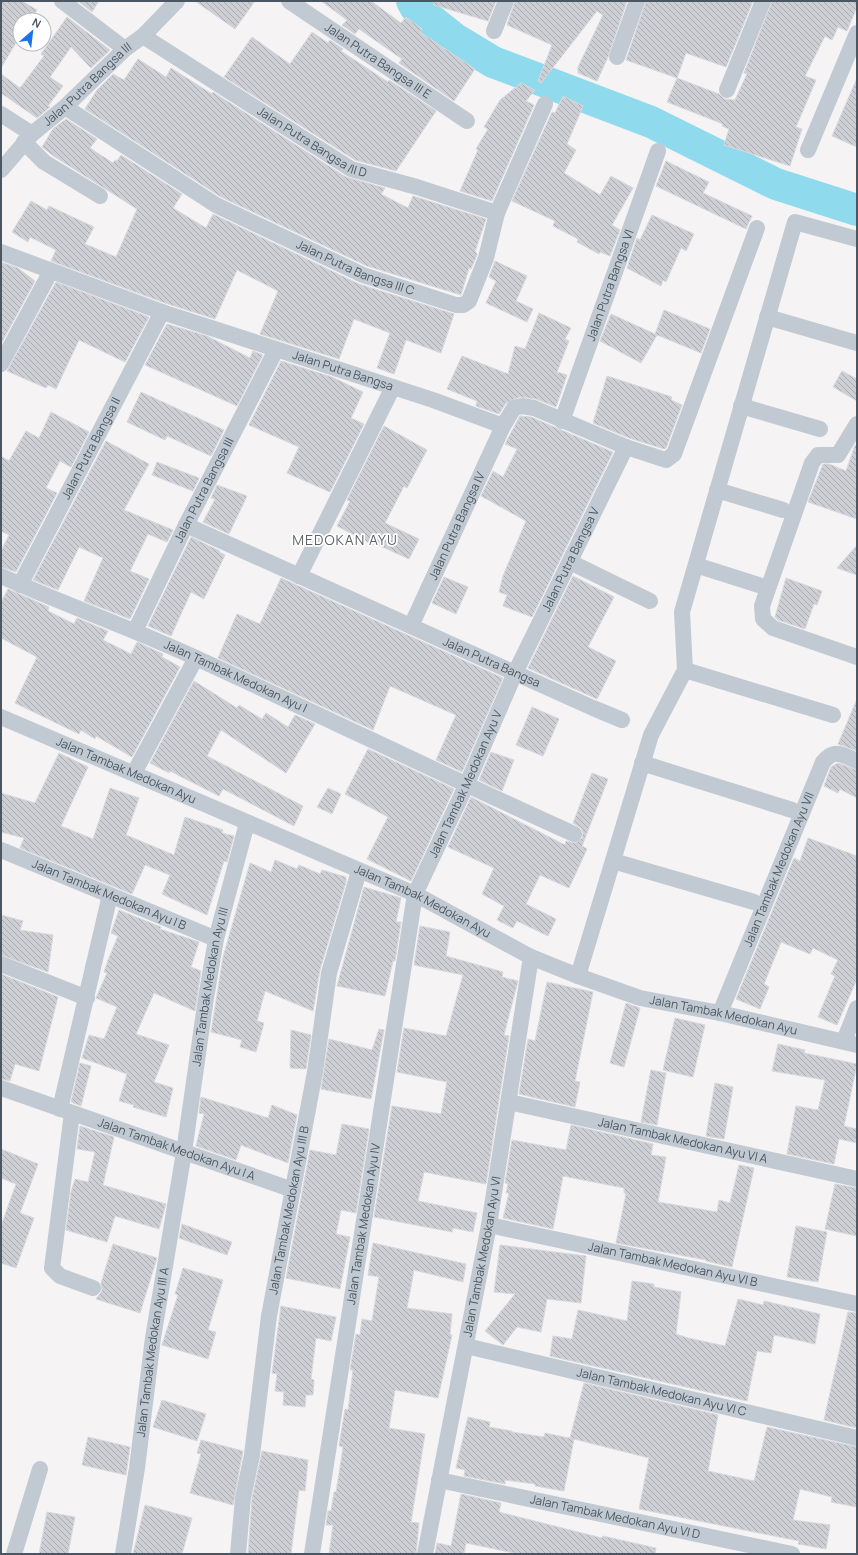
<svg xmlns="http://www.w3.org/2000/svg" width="858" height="1555" font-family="Manrope,sans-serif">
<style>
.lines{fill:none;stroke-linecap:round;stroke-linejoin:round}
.river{stroke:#90daee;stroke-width:32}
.building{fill:url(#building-back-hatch);stroke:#d7d9de}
.street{stroke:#c1cad2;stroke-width:16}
.labels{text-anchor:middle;stroke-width:3.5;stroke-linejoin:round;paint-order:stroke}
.street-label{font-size:12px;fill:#4a5661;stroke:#fff}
.quarter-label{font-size:14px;letter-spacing:1px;fill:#5f6368;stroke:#fff}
</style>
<defs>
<pattern id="building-back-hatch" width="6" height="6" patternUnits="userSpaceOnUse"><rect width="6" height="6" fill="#cdcfd5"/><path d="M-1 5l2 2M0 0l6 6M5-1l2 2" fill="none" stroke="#a8abb0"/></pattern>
</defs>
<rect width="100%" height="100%" fill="#f5f3f3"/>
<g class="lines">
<path class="river" d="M412,1L416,8L455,39L493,62L651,122L776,184L857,210"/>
</g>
<g class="building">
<path d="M1,1H22L37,10L30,20H20V36L1,68Z"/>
<path d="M78,1H99L92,12Z"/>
<path d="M195,1H255L235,29Z"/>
<path d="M321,1H371L401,23L406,17L422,29L420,32L475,69L454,101L399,63L402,59L359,29L355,34L342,25L347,20Z"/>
<path d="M434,1H496L488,21L434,5Z"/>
<path d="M515,1H627L608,57L597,81L578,73V67L603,15L597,11L541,83L538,81L552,45L507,25Z"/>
<path d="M646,1H753L726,67L686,53L677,78L626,60Z"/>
<path d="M772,1H857V7L847,31L838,27L832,40L825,36L805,76L816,80L796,127L802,129L790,166L724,145L729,129L722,126L723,124L667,102L677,78L719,94L724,99L735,100L747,74L744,73Z"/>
<path d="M67,17L110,50L91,68L71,47L50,77L63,86L48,106L50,107L37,118L1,93V74L20,88L44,56L41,54Z"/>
<path d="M312,32L328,43L330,40L343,49L341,51L388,82L389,80L436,111L396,171L355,160L224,77L252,37L290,64Z"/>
<path d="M138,59L166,77L171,68L212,94L213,92L346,177L385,188L381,194L408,208L413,196L486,219L475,252L477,253V255L471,269L469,268L461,295L367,266L221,197L85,109L97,90L113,74L124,80Z"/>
<path d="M857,78V147L832,136Z"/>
<path d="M521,83L535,90L526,101L534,105L492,201L460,191L478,150L476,149L488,129L484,127L500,100Z"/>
<path d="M563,96L583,106L567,144L576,150L564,173L600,195L611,176L633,188L612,225L620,230L610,256L600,252L599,254L577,242L578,239L553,226L555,221L512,201L552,112L555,113Z"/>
<path d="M66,119L97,139L90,148L113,163L115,160L117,161L121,155L182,194L173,208L206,228L213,214L359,284L454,314L441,353L406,340L394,374L377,368L390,333L354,319L339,359L260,334L278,291L237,270L215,319L165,303L51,261L56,250L30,237L28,242L12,232L31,201L47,210L49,206L94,227L85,244L116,257L137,209L55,157L42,147L53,129Z"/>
<path d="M666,161L709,182L703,193L752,216L746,229L656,186Z"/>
<path d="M652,215L694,234L686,251L681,248L666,282L663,280L661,286L627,268L637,238L640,240Z"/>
<path d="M495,261L527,276L516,301L533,309L527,322L486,303L496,281L489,277Z"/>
<path d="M1,262L18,268L35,281L1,344Z"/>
<path d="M56,282L149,317L125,362L79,340L56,389L48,385L46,388L7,371Z"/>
<path d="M664,310L710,329L701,353L657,335L641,363L600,341L611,314L655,334Z"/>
<path d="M539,313L571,328L565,339L569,341L557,372L567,375L556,407L536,399L520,397L506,403L499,414L476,406L477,401L447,389L462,356L508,374L515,346L525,349Z"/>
<path d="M167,324L207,336L250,358L253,351L263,355L237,406L145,365Z"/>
<path d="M281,361L332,377L363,392L351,418L364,424L330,492L287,473L299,447L249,425Z"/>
<path d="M842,371L857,379V401L833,387Z"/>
<path d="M607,376L672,397L671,400L682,405L666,448L664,449L629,438L593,423Z"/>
<path d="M141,392L224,430L211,456L167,436L165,440L127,422Z"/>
<path d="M51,412L89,432L71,467L60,461L46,488L57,493L16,572L1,567V551L9,535L1,531V456L9,461L26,431L39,438Z"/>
<path d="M520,416L531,417L613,452L532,617L503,606L507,595L499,592L503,576L526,521L481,496L493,471L503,477L517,449L505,444Z"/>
<path d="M384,426L427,450L407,488L404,486L385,523L419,539L409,559L374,543L373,545L337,526L350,501L347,500Z"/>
<path d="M106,441L149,464L124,510L173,530L167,542L148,534L130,571L149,579L130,619L84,601L103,558L79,547L58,590L33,580Z"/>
<path d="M855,445L857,446V519L808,502L823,464H829L846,471Z"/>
<path d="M157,462L199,478L193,491L152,475Z"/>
<path d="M217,485L247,496L229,534L203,522L215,499L211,498Z"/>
<path d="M191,537L220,551L219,552L225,555L204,599L191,592L171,636L148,626Z"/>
<path d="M857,545V575L837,568Z"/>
<path d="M573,576L614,597L588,647L616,661L597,699L528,668Z"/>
<path d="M444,577L468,587L456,614L432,603Z"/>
<path d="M281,578L503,678L462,772L436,760L456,715L390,686L373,730L218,658L237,614L260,624Z"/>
<path d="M786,578L822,591L817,605L814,604L805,629L778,620L775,617Z"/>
<path d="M8,589L49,607L48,611L74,624L77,618L108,631L103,640L131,654L137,642L163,654L162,657L180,667L132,757L96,736L95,739L81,730L79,734L15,703L37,657L1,638V602Z"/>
<path d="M194,681L237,708L239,705L262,719L266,713L288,727L295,715L315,724L286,773L221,730L207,756L303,806L294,826L223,789L219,796L170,771L169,773L150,763Z"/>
<path d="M857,699V751L838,744Z"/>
<path d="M532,707L559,719L543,756L516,745Z"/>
<path d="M368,749L454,789L411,881L367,859L388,817L345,794Z"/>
<path d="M491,752L514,760L502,791L479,780Z"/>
<path d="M59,753L88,767L61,826L93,839L110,788L139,798L126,835L174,855L185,817L223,830L222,833L234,836L227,862L224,861L207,915L162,894L170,875L145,865L132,894L20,848L24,838L1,832V793L35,803Z"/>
<path d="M838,763L857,770V798L840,789L838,793L824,786L831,767Z"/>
<path d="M592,773L608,779L582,846L587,849L569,888L540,875L526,904L556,919L548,936L517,921L513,928L497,920L504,906L482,894L494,868L448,847L471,797L565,845L566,841L575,843L582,838L583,833L581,828L573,823Z"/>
<path d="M328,788L341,794L332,814L317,807Z"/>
<path d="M808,838L857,856V979L837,1025L818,1017L835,976L831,974L838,960L813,948L810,954L781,942L764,984L769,987L760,1009L736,999L794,858L800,861Z"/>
<path d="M275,860L297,869L299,865L320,874L322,870L346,877V882L320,970L313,1011L265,991L257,1021L264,1023L256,1052L240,1047L242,1040L211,1032L223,957L250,863L271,872Z"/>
<path d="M364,887L401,898L396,922H401L395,961H393L385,996L337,986Z"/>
<path d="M119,910L161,927L160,929L199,942L191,967L201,971L195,1011L154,993L136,1034L169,1045L154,1082L173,1088L166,1117L133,1107L134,1105L119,1101L127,1074L82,1058L89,1035L104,1039L117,1007L96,998L107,973L104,972L108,960L118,936L111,933Z"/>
<path d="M1,915L23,921L20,930L53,935L48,972L1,955Z"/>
<path d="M420,926L450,932L446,956L503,972L502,977L518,981L504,1035L509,1036L486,1184L424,1172L418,1201L477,1213L473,1232L453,1228L452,1232L374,1217L392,1106L441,1114L447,1082L397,1072L404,1028L446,1036L463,975L414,965Z"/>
<path d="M1,974L58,997L39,1071L15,1064L10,1081L1,1079Z"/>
<path d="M547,982L593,992L575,1081L580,1082L575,1107L519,1094L528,1039L535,1041Z"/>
<path d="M626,1003L640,1008L624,1067L610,1063Z"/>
<path d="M675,1018L705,1025L693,1077L663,1070Z"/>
<path d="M379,1029L384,1030L371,1099L321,1089L329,1039L372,1050Z"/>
<path d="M291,1030L311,1035L306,1069L290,1068Z"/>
<path d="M778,1044L805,1050L804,1053L857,1064L844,1126L857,1129V1143L839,1139L834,1164L787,1154L796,1106L818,1110L825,1080L772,1071Z"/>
<path d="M80,1063L91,1066L81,1106L71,1102Z"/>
<path d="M651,1070L666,1073L657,1125L641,1122Z"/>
<path d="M715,1083L733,1087L724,1139L706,1136Z"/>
<path d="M201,1097L268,1118L272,1105L297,1115L288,1163L241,1145L236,1160L196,1146L204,1114L199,1113Z"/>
<path d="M342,1124L369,1129L356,1213L341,1210L336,1234L350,1237L340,1289L286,1278L310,1150L336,1155Z"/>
<path d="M571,1125L653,1144L651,1155L666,1157L658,1202L717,1212L719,1200L730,1203L739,1165L754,1168L732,1267L706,1261V1260L616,1243L626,1194L624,1193V1188L563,1176L553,1229L503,1218L509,1193H506L508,1184L505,1183L512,1140L566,1150Z"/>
<path d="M80,1126L114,1137L103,1185L166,1204L159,1229L115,1216L107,1242L66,1230L71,1192L75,1179L88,1182L95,1152L77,1149Z"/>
<path d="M1,1149L38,1164L20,1213L34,1218L16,1268L1,1263V1226L16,1184L1,1178Z"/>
<path d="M835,1184L857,1188V1236L825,1229Z"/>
<path d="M182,1224L232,1242L227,1255L179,1238Z"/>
<path d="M796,1226L827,1232L818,1282L787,1277Z"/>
<path d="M373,1243L466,1264L463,1282L414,1270L407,1308L452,1314L450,1334L452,1335L438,1398L395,1390L389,1428L425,1434L411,1522L419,1523L416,1554H329L333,1525H326L328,1511H331L334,1492H336L341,1461L343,1447L339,1446L345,1409L348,1410L353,1370H350L356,1334L360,1335L362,1319L372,1321L379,1277L368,1275Z"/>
<path d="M113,1244L157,1258L140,1313L96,1299L102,1291L101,1283Z"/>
<path d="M500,1245L586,1256L581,1303L547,1299L541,1332L517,1327L503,1345L485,1331L515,1294L494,1292Z"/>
<path d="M183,1268L223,1280L208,1330L216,1332L208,1359L162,1345L178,1295L175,1294Z"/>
<path d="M632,1281L654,1284V1287L681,1292L676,1334L688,1338L725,1346L738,1299L763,1305L764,1301L820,1314L815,1344L774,1335L771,1353L757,1351L747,1401L550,1356L553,1336L572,1339L578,1310L627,1321Z"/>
<path d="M281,1306L336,1317L331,1341L316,1338L311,1379L314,1380L313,1395H306L305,1407L283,1405L284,1392L275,1391L277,1374L272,1373Z"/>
<path d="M848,1312L857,1313V1428L824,1420Z"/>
<path d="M584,1383L718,1415L708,1471L754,1481L767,1427L857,1447V1507L831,1502L832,1497L800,1489L793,1520L830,1525L826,1549L798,1544L799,1541L639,1509L649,1458L570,1438Z"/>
<path d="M162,1400L206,1414L197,1441L153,1427Z"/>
<path d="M468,1417L490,1422L489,1427L512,1431V1432L544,1437L545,1433L574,1439L564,1491L535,1486V1484L505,1480V1484L464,1476L465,1470L456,1468Z"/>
<path d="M88,1437L130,1447L126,1475L82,1465Z"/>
<path d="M201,1440L243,1451L233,1505L190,1493L201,1454L197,1453Z"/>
<path d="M262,1451L308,1460L305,1491L299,1490L291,1554H248L252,1499Z"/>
<path d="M461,1494L501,1503L499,1512L602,1538L603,1536L656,1548L655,1554H519L466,1543L464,1554H435L437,1543L451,1546Z"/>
<path d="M145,1505L192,1518L182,1554H133Z"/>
<path d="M47,1512L75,1517L68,1554H39Z"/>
</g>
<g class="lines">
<g class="street">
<path d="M62,1L125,49"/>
<path id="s1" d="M289,1L467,121"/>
<path d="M494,31L506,1"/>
<path id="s2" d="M143,36L351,169L417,187L497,213"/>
<path d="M617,57L637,1"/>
<path d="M727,90L763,1"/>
<path id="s3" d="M65,107L216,205L363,275L456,305H463L469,301L486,258L497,213L545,104"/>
<path d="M1,114L32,134"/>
<path d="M24,142L44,162L100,196"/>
<path d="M808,150L857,33"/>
<path id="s4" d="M1,170L32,134L65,107L125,49L143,36L177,1"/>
<path id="s5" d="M1,252L162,312L433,400L503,426L514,408L522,406L534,408L626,447L666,460L674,454L757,228"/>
<path d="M767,317L857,343"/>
<path d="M1,364L51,271"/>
<path d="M741,406L820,429"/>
<path id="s6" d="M562,421L658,151"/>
<path d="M857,424L838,455H818L812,463L762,606L763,619L773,628L857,657"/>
<path d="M717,490L783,510"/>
<path id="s7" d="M186,525L593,708L622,720"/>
<path d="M570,562L650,601"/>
<path d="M696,565L759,585"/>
<path id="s8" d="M1,576C65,605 132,628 196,658C323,716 447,777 574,834"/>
<path d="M299,576L393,387"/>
<path id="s9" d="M20,585L162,312"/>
<path id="s10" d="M411,626L503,426"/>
<path id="s11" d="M135,631L186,525L276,350"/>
<path d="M685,670L833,715"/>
<path id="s12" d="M1,717L415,894L531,957L578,976L640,998L720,1013L857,1045"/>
<path d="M642,763L792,810"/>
<path d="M134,773L196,658"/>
<path id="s13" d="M1,850L216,939"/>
<path d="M613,861L754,902"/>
<path d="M1,964L87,998"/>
<path d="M578,976L651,735L685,670L682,612L795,222L857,239"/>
<path id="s14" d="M720,1013L823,762C835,748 842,755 857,761"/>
<path d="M844,1041L857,1008"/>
<path id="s15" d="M1,1088L293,1190"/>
<path id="s16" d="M509,1102L857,1179"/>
<path d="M60,1109L110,895"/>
<path d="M72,1113L52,1268L60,1276L93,1288"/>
<path id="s17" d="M489,1225L857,1304"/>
<path id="s18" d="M466,1346L857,1438"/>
<path id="s19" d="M439,1480L792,1554"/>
<path d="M14,1554L40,1469"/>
<path id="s20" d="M123,1554L137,1468L153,1338L184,1152L206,998L216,939L247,823"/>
<path id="s21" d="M238,1554L243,1498L252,1455L269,1316L315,1072L329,973L359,871"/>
<path id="s22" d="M312,1554L415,894L466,786L515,673L626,447"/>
<path id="s23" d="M425,1554L489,1225L531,957"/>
</g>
</g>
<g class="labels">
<g class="street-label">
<text dy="4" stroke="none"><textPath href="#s1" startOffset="107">Jalan Putra Bangsa III E</textPath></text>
<text dy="4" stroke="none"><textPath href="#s4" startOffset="122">Jalan Putra Bangsa III</textPath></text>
<text dy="4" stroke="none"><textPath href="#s2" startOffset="200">Jalan Putra Bangsa III D</textPath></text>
<text dy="4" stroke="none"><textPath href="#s3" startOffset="333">Jalan Putra Bangsa III C</textPath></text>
<text dy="4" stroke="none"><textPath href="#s6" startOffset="144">Jalan Putra Bangsa VI</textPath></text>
<text dy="4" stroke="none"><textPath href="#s5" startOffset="362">Jalan Putra Bangsa</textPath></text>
<text dy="4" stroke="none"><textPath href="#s9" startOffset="154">Jalan Putra Bangsa II</textPath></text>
<text dy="4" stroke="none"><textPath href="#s11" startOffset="157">Jalan Putra Bangsa III</textPath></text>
<text dy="4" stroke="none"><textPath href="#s10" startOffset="110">Jalan Putra Bangsa IV</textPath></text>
<text dy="4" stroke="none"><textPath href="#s22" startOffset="1037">Jalan Putra Bangsa V</textPath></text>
<text dy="4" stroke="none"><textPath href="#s7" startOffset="335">Jalan Putra Bangsa</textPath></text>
<text dy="4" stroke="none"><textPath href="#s8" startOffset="255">Jalan Tambak Medokan Ayu I</textPath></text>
<text dy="4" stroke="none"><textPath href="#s12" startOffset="136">Jalan Tambak Medokan Ayu</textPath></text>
<text dy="4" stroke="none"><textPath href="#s22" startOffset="789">Jalan Tambak Medokan Ayu V</textPath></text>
<text dy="4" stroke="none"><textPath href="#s14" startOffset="155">Jalan Tambak Medokan Ayu VII</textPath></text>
<text dy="4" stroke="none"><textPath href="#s13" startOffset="117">Jalan Tambak Medokan Ayu I B</textPath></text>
<text dy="4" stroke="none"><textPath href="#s12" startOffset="460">Jalan Tambak Medokan Ayu</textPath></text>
<text dy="4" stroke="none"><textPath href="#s20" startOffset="574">Jalan Tambak Medokan Ayu III</textPath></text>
<text dy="4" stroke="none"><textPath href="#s12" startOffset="784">Jalan Tambak Medokan Ayu</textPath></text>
<text dy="4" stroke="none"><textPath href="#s16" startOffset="178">Jalan Tambak Medokan Ayu VI A</textPath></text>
<text dy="4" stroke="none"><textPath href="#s15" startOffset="186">Jalan Tambak Medokan Ayu I A</textPath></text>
<text dy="4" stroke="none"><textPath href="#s21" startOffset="348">Jalan Tambak Medokan Ayu III B</textPath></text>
<text dy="4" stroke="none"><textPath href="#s22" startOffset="334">Jalan Tambak Medokan Ayu IV</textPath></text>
<text dy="4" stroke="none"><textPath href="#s23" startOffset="303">Jalan Tambak Medokan Ayu VI</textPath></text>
<text dy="4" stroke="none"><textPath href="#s17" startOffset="188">Jalan Tambak Medokan Ayu VI B</textPath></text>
<text dy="4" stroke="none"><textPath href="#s20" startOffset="204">Jalan Tambak Medokan Ayu III A</textPath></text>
<text dy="4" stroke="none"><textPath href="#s18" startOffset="201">Jalan Tambak Medokan Ayu VI C</textPath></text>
<text dy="4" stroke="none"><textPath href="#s19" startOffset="180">Jalan Tambak Medokan Ayu VI D</textPath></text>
</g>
<g class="quarter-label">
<text x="345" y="545">MEDOKAN AYU</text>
</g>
</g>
<rect width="858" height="1555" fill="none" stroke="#4a5661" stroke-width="4"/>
<g transform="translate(32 32) rotate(28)"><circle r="19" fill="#ffffff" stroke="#b7bbc0"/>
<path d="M0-3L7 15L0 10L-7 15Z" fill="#1a73e8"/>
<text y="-6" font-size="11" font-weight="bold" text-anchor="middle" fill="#4a5661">N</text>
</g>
</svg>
